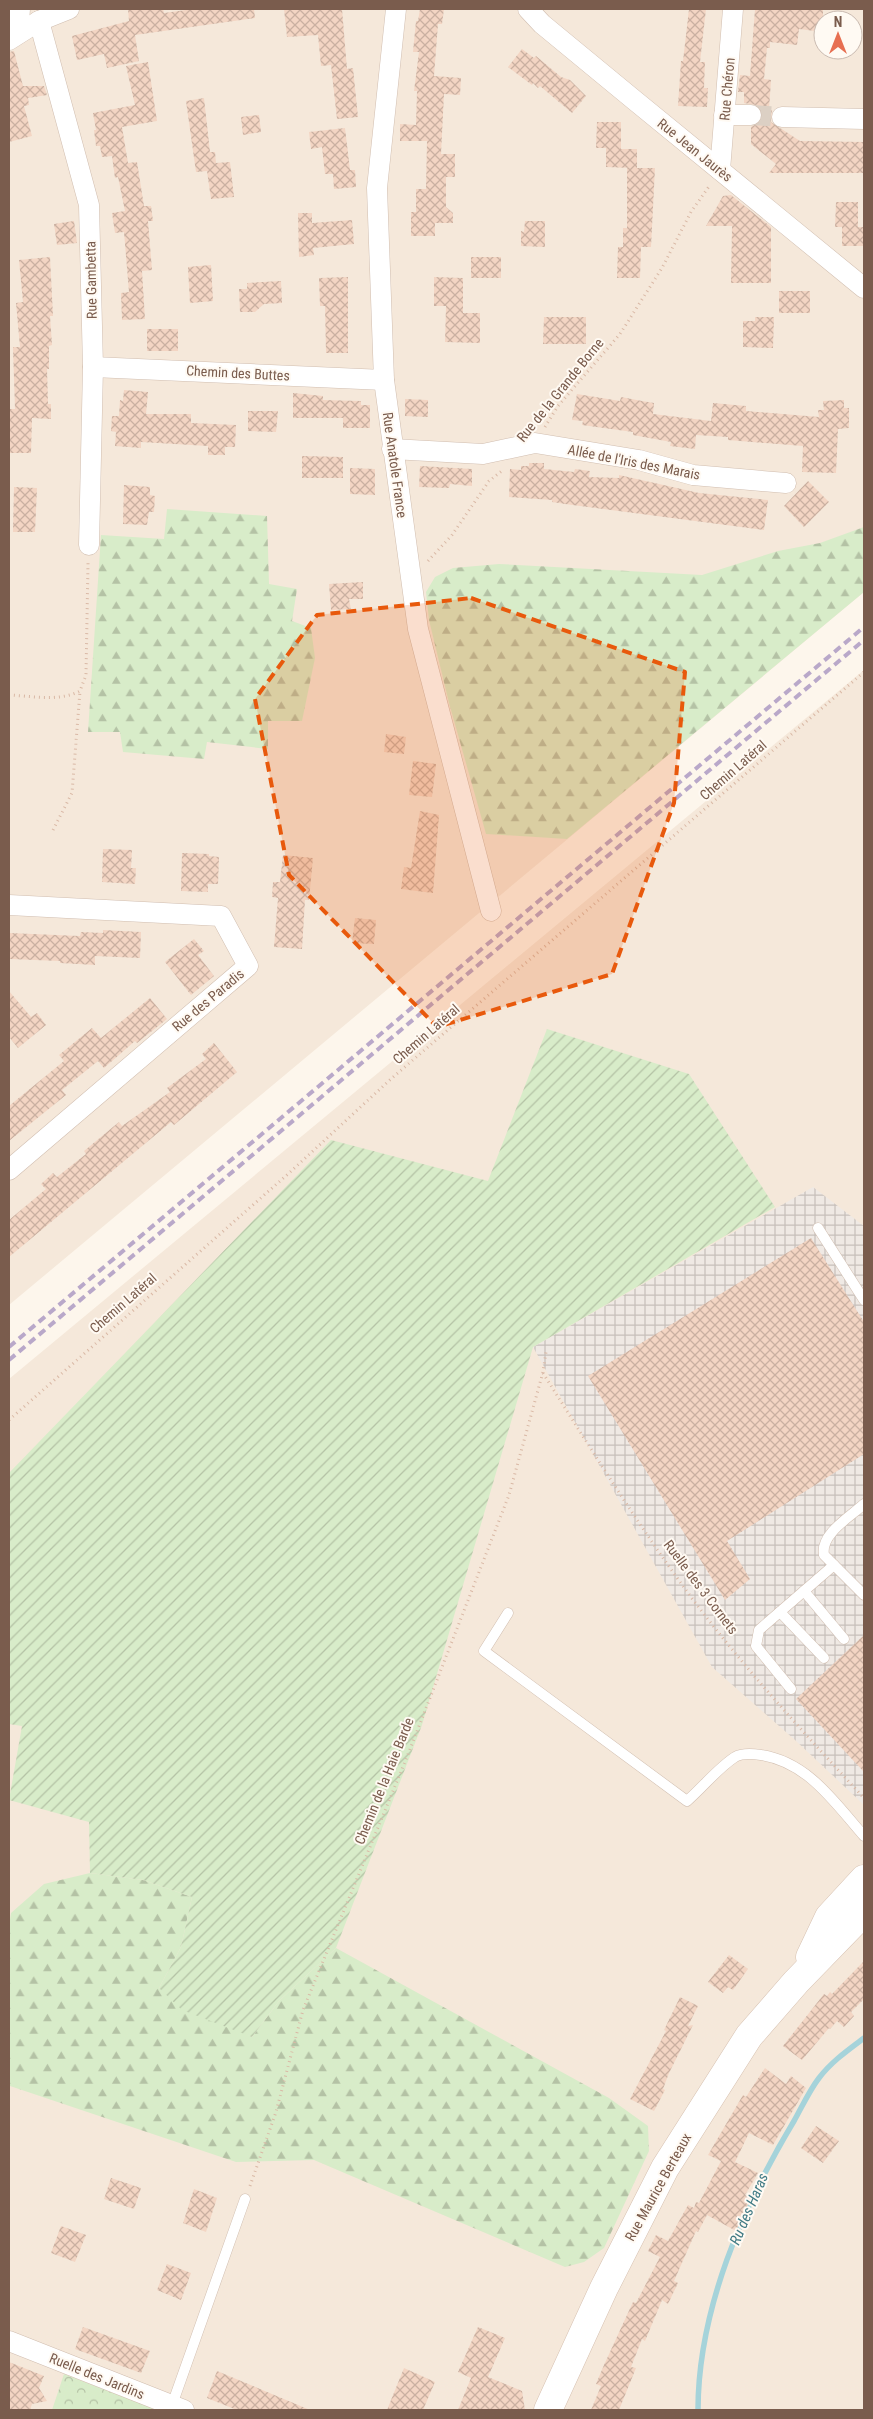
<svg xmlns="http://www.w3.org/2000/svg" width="873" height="2419" font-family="'Roboto Condensed',sans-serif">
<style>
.residential{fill:#f5e8da;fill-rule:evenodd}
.industrial{fill:url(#industrial-grid)}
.forest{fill:url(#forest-firs)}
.park{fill:url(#park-crowns)}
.garden{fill:url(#garden-furrows)}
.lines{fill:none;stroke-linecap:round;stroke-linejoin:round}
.stream{stroke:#a5d3da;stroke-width:5.5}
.building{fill:url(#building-cross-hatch)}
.street-tunnel{stroke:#dcd0c4;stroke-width:20;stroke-dasharray:20 10;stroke-linecap:butt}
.lane-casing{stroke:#d1beb0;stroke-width:11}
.street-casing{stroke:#d1beb0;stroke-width:21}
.secondary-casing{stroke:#d6c0b0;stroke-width:29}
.path{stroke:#d9b8a5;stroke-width:3;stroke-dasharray:1 4;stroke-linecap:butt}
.lane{stroke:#fff;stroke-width:10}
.street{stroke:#fff;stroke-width:20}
.secondary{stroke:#fff;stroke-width:28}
.rail{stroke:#b9a8c9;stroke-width:4;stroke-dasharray:8 5;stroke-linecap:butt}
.marked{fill:#e8590c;fill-opacity:0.2;stroke:#e8590c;stroke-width:4;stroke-dasharray:10 6;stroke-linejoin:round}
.labels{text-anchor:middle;stroke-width:4;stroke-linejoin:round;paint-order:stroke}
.street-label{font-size:14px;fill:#7a5c4d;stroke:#fffaf3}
.water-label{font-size:15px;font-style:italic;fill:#437c86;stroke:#fffaf3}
</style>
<defs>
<pattern id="industrial-grid" width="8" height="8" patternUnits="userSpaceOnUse" patternTransform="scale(1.25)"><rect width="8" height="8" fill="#efe9e4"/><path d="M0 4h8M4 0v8" fill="none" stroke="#c7c0bb"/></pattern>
<pattern id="forest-firs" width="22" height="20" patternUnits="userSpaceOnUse" patternTransform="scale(1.25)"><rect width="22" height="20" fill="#d8ecc9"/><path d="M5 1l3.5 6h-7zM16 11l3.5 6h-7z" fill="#b4c2a5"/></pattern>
<pattern id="park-crowns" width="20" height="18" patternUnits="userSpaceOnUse" patternTransform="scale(1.25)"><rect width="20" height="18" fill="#d8ecc9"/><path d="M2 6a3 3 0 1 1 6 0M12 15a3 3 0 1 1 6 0" fill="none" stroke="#b4c2a5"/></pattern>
<pattern id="garden-furrows" width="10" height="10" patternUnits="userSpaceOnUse" patternTransform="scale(1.25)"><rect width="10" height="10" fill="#d8ecc9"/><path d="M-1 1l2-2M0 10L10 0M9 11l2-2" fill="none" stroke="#b4c2a5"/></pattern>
<pattern id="building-cross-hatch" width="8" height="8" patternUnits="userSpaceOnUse" patternTransform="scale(1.25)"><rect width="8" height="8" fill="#f3d5c3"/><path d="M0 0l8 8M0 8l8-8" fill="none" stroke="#cab0a1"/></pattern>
</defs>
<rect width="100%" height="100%" fill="#fdf6ec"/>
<g class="residential">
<path d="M9,9H864V592L9,1305ZM823,20H853V50H823Z"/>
<path d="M864,670V2410H9V1379Z"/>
</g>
<path class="industrial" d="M813,1187L864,1226V1805L795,1740L712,1667L533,1347Z"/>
<g class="forest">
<path d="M167,509L267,516L269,584L297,589L292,621L311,628L315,658L302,721H268V749L207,742L204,759L123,752L120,732H88L101,535L164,539Z"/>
<path d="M864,527V592L567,839L486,834L449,703L429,620L426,592L435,577L453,568L499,564L702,575L778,551L820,543Z"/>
<path d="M90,1873L143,1880L192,1897L181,1947L159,1988L252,2037L279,2001L336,1948L609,2098L648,2126L649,2151L604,2248L584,2262L565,2267L314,2160L236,2162L10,2086L9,1926L11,1913L44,1884Z"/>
</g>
<path class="park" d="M64,2374L158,2410H52Z"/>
<path class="garden" d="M547,1029L689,1074L775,1207L533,1347L422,1725L336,1948L279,2001L252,2037L182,2010L159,1988L181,1947L192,1897L143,1880L90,1873L89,1822L9,1800L22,1726L9,1724V1473L331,1140L488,1181Z"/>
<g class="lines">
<path class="stream" d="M698,2410C698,2310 743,2206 794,2121C802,2107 809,2091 819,2078C831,2062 848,2050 864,2038"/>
</g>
<g class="building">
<path d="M128,9H163L164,13L193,9H254L255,18L135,35L139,61L107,68L104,54L77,60L72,36L129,21Z"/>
<path d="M284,9H342L347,69L353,68L358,117L337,119L331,65L321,66L318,35L287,37Z"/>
<path d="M420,9H444L442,24H438L434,76L461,78L460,95L444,94L441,154H455V177H446V207L453,213V223H435V236H411V212H416V189H426L427,141H400V124L416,125L417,91H414L419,52H413L416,21H418Z"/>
<path d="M689,9H706L700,62H705L704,88H708L707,107L678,106L681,61H683Z"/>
<path d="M755,9H823V32L799,29L797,45L770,42V48H767L764,79L771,80L769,110H772L771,122L800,141L864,142V173H769L776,164L751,144V127L761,121V110L756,105L744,103V92H738L740,75L750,76Z"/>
<path d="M522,49L534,58L536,56L561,77L570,80L586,96L572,113L540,86L538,88L533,83L532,85L508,67Z"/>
<path d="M14,51L23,86H44L47,95L28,98L29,105L24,106L32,136L9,142V52Z"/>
<path d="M148,62L157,121L122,127L128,163L137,162L144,206H151L153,221H148L152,270L142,271L145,319L122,320L121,293L129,292L124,232L115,233L112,213L125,211L118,177L115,178L112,156L102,157L100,146H96L94,130H96L93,113L135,105L126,66Z"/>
<path d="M204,98L210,152H215L216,163L230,162L234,197L211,199L207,171L196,172L186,101Z"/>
<path d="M259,115L261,132L243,135L241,117Z"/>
<path d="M597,122H621V149H637V168H655L651,247H641L640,278H617L618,247H623V228H627V168H632L606,167V148H596Z"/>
<path d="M345,128L350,170H355L356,187L334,189L333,174H325L322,147L311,149L309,132Z"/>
<path d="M731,195L771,227V283H731L732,226H706L723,196Z"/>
<path d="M836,202H858V227H864V246H842V227H835Z"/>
<path d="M298,213H312V223L352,220L354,244L313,248L314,255L299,257Z"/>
<path d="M74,221L77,243L57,245L54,224Z"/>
<path d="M525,221H545V247L521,246V231L524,232Z"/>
<path d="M50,257L53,316H50L52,345L49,346V369H47L48,404H51V419L32,418L31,453H9V409H15L13,347H20L16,303L23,302L19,260Z"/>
<rect x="471" y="257" width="30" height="21"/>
<path d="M211,265L213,301L190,303L188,267Z"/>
<path d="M348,277V353H326L325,306H320L319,278Z"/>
<path d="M434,277L463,278V313H480V343L445,342L446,306H434Z"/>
<path d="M281,281L282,303L264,304L255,312H240L239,289H247V283Z"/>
<rect x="779" y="291" width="31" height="22"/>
<path d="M544,317H586V344H543Z"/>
<path d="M755,317H774L773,348L743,347V321H755Z"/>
<rect x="147" y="329" width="31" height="22"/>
<path d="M124,390L148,392L146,414H191V423L236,425L235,447H225V455H208V446L141,442V448L115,446L116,432L111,431L112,416H119L120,400L123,401Z"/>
<path d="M293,393L323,396V400L361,401V405H370V428H343V418H293Z"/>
<path d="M577,394L620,401L621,397L642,401L654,403L653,414L711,421L713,403L746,406V411L819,417L818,410H824L823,401L844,400V408H849V428L838,429L836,473L802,472L803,446L728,440V437L696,435L695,449L670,446L671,442L633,435V432L582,425L583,421L572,420Z"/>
<path d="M405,399L428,400V417L405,416Z"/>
<path d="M248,411H278L276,432L248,431Z"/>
<path d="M302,456L343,457V478H302Z"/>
<path d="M529,463H544V469L574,472L575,469L590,471L589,477L619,478V475L699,493L768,500L764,530L565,504L552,502V500L509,497L510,469L521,470V466H529Z"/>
<path d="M420,466L472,469V486L450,484L449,488L419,487Z"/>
<path d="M350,468L375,469V495L350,494Z"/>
<path d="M808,481L829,502L804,527L784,506Z"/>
<path d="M124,485L150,487V495L155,496L154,512H149L147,525L123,524Z"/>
<path d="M14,487L37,488L35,532H13Z"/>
<path d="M363,582V599H349L351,609L331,610L329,584Z"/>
<path d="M386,734L406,737L404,754L384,752Z"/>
<path d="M413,761L436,764L432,797L409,795Z"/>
<path d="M420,811L439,815L433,893L401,889L404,867L411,868Z"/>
<path d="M103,849L132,850L131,868H136L135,884L102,882Z"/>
<path d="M182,853L209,854V856L219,857L218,884H208V892L181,891Z"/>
<path d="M283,855L313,858L309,900H305L302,949L274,947L278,898L272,897L273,882H280Z"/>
<path d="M355,918L376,920L374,944L352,943Z"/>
<path d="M103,930L141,932L140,958L95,956V965L60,963V961L9,959V933L80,936L81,932L103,933Z"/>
<path d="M194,939L204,951L198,955L214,976L191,995L165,962Z"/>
<path d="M9,991L31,1017L37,1013L46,1025L18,1048L9,1037Z"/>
<path d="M150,998L167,1019L137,1043L135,1041L104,1068L98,1061L62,1090L66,1095L9,1141V1106L64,1061L59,1055L92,1028L101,1038Z"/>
<path d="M214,1043L237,1072L174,1125L171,1122L9,1257V1220L46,1189L41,1184L53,1173L57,1177L86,1154L84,1151L119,1122L122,1126L170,1092L167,1088L206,1059L202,1054Z"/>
<path d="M811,1238L864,1322V1454L727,1541L750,1579L725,1600L588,1376Z"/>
<path d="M864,1635V1772L796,1699Z"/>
<path d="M729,1955L748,1969L733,1990L728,1987L723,1993L708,1982Z"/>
<path d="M864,1961V1999L851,2012L854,2016L844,2027L837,2021L830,2029L829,2028L802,2060L783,2046L824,1994L827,1996L830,1992L832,1994Z"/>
<path d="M680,1997L698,2006L688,2026L693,2025L669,2073L663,2089L665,2090L654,2111L630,2099L666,2031L664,2030Z"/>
<path d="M765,2068L786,2084L791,2076L806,2088L773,2145L749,2133L735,2162L758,2173L745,2195L751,2198L736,2231L707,2215L698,2232L696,2231L674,2281L678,2283L668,2304L662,2300L645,2341L642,2339L631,2367L636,2368L619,2410H591L601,2386L596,2384L604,2365L633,2302L636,2303L660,2257L648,2251L656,2235L668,2241L688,2205L694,2208L696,2202L699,2203L721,2161L708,2155L743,2095L746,2097Z"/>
<path d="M816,2126L839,2141L823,2163L801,2148Z"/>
<path d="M111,2178L141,2188L134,2209L104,2199Z"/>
<path d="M194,2189L217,2198L206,2232L183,2223Z"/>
<path d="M61,2226L86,2235L75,2262L51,2253Z"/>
<path d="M167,2264L191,2273L181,2300L157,2290Z"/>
<path d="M83,2327L150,2351L141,2373L75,2349Z"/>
<path d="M478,2327L505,2338L488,2377L522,2391L525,2410H458L471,2378L458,2372Z"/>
<path d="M9,2362L44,2376L39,2388L47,2401L32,2404L30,2410H9Z"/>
<path d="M404,2368L435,2382L423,2410H387Z"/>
<path d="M217,2371L310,2410H237L207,2398Z"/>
</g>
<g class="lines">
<path class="street-tunnel" d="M751,115L782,117"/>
<g class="lane-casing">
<g id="lane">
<path d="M818,1228L864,1300"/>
<path d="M864,1504C850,1517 820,1534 824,1555L864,1595"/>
<path d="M804,1591L844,1639"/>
<path d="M780,1612L824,1658"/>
<path d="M508,1613L484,1651L687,1801C703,1787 718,1768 735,1757C742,1753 754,1754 761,1755C808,1762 835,1803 864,1836"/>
<path d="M791,1689L756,1646L759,1630L834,1565"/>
<path d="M172,2405L245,2199"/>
</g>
</g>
<g class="street-casing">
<g id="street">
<path d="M396,9L377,188L384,380L418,629L491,911"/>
<path d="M528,9L542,24L633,99L864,288"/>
<path d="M39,21L89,205L93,367L89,545"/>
<path d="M18,33L20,9"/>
<path d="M9,40L39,21L69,9"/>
<path d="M724,115H751"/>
<path d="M782,117L864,119"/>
<path d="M720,170L733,9"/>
<path d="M93,367L384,380"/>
<path d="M392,449L483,454L535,443L639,460L693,475L786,483"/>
<path d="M9,905L221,916L248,966L9,1170"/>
<path d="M9,2341L184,2410"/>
</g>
</g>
<g class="secondary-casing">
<g id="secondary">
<path d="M810,1957L829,1917L864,1879"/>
<path d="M548,2410L604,2288L665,2168L749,2036L796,1982L864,1912"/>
</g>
</g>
<g class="path">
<path d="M545,427L558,406L620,334L662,268L691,212L710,185"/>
<path d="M428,561L452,535L489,481L503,470"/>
<path d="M9,695C32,696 59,702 80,691L86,675L88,563"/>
<path d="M53,830L72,793L80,691"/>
<path d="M543,1373C591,1449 638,1525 691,1597C744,1668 804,1733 864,1798"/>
<path d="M9,1420L288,1174L392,1078L864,672"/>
<path d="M250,2186L276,2112L303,2010L407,1757L509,1495L543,1372L546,1352"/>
</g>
<use href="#lane" class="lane"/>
<use href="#street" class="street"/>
<use href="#secondary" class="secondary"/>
<g class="rail">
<path d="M9,1347L864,627"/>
<path d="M9,1360L864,640"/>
</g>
</g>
<path class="marked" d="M471,598L685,672L674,803L612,974L437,1027L289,875L255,699L317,615Z"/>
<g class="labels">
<g class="street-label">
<text transform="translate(727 89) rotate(-85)" y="5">Rue Chéron</text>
<text transform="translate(695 150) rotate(39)" y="5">Rue Jean Jaurès</text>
<text transform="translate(91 280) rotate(-91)" y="5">Rue Gambetta</text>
<text transform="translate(238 373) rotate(3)" y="5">Chemin des Buttes</text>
<text transform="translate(560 390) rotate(-51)" y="5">Rue de la Grande Borne</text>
<text transform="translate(634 462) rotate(11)" y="5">Allée de l'Iris des Marais</text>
<text transform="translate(395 465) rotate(82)" y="5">Rue Anatole France</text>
<text transform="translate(733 770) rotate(-41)" y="5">Chemin Latéral</text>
<text transform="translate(208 1000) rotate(-40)" y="5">Rue des Paradis</text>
<text transform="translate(426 1034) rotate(-41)" y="5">Chemin Latéral</text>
<text transform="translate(123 1303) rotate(-41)" y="5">Chemin Latéral</text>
<text transform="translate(701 1587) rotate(53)" y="5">Ruelle des 3 Cornets</text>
<text transform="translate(384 1781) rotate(-68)" y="5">Chemin de la Haie Barde</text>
<text transform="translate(658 2187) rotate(-61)" y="5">Rue Maurice Berteaux</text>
<text transform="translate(97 2376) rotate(22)" y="5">Ruelle des Jardins</text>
</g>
<g class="water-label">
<text transform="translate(749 2209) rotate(-67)" y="5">Ru des Haras</text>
</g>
</g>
<rect width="873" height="2419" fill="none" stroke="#7a5c4d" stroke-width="20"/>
<g transform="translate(838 35)"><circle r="24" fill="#fffaf3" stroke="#cabbb1"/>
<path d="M0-4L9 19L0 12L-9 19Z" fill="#e76f51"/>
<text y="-8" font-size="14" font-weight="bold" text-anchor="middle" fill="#7a5c4d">N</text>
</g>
</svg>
